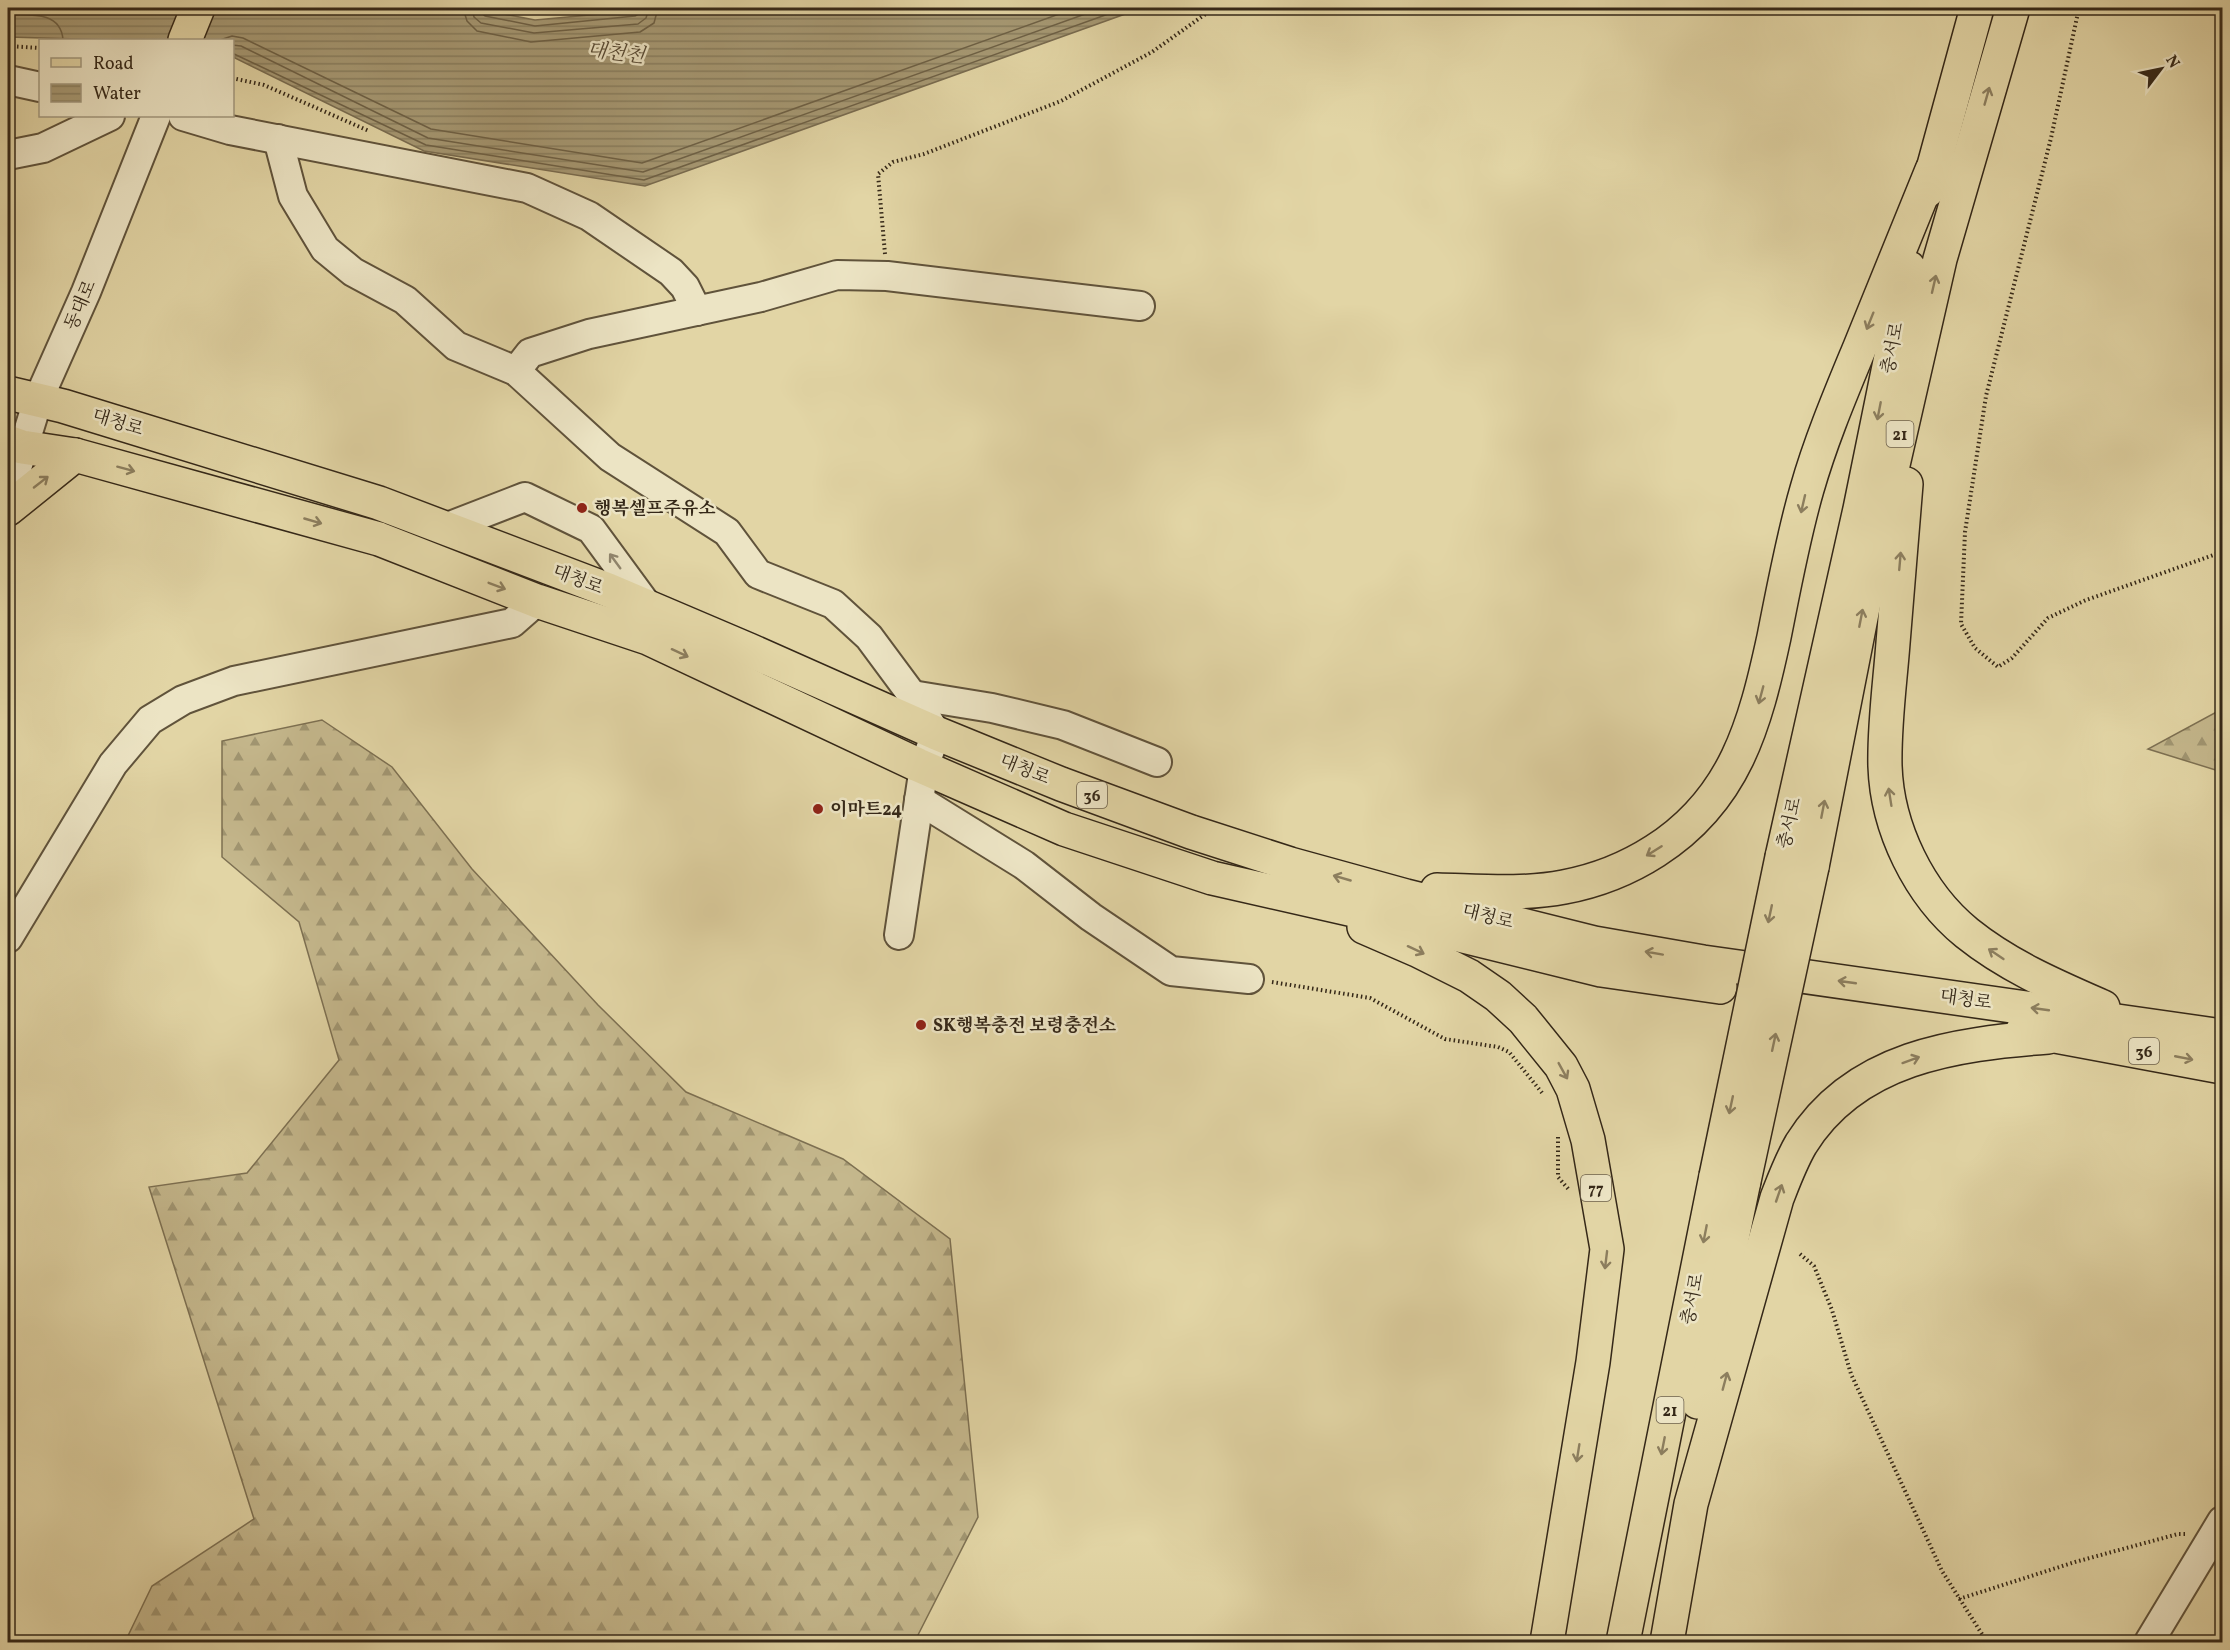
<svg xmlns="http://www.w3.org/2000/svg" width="2230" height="1650" font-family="Vollkorn,'Noto Serif KR',serif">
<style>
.forest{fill:url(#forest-firs);stroke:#7d7052;stroke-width:1.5}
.water{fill:url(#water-rules);stroke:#796c50;stroke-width:1.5}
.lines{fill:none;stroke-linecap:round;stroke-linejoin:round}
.shore{stroke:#6e6146;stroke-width:1.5}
.minor-casing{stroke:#60533b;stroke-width:32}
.major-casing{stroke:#352818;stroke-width:36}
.highway-casing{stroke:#352818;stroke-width:36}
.path{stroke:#352818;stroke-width:4;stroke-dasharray:1.5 3;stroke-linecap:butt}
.minor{stroke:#ece4c4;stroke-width:28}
.major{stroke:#e2d5a5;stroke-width:33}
.highway{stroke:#e2d5a5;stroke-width:33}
.highway-bridge-casing{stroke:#352818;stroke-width:36;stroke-linecap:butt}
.highway-bridge{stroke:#e2d5a5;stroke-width:33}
.oneway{stroke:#8c7e5e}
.oneway2{stroke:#90866e}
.poi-dot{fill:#8f2418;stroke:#ece4c4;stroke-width:2}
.labels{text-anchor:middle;stroke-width:5;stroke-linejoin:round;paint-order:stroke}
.shield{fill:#ece4c4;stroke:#6c604c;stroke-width:1.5}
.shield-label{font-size:16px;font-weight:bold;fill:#352818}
.street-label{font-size:18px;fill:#352818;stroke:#ece4c4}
.poi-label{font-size:18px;font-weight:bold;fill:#352818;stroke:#ece4c4;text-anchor:start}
.water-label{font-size:20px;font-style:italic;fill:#574a34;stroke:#ece4c4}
</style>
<defs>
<pattern id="forest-firs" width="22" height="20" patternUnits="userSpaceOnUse" patternTransform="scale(1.5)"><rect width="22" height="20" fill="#c5b88d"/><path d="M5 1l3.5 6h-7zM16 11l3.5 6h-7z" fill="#a19672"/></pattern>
<pattern id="water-rules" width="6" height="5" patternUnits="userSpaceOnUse" patternTransform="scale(1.5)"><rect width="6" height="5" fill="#a79a75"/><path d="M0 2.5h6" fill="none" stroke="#897e5f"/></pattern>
</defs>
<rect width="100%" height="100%" fill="#e2d5a5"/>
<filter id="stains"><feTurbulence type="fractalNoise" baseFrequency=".00333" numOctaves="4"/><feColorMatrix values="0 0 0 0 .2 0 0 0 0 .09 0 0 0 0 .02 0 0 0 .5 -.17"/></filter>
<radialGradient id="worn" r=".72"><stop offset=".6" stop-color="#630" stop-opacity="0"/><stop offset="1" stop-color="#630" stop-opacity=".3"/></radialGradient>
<g class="forest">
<path d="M2222,709V772L2148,749Z"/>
<path d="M322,720L392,767L472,869L598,1005L686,1092L843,1159L950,1239L978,1517L918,1635L916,1642H125L152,1586L254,1519L149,1187L247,1173L339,1060L299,922L222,857V741Z"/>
</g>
<path class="water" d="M8,8H472L535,20L666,8H1142L645,186L424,151L233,57L232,40H114L8,37Z"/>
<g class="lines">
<g class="shore">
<path d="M463,8L467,21L477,31L531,42L640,32L654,23L658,8"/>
<path d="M472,8L474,17L481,23L534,33L638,24L646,18L649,8"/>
<path d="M480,8L481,13L485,16L535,26L635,16L640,13L642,8"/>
<path d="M8,15C30,15 61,11 63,40"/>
<path d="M220,40L232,36L243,38L431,129L642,163L1076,8"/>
<path d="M232,45L241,46L428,138L643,172L1102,8"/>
<path d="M232,53L426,145L644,180L1125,8"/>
</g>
<g class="minor-casing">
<g id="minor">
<path d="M8,80L40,87"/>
<path d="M183,116L230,130L527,188L589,216L671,272L685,287L697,311"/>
<path d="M278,139L293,196L325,249L353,272L405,300L456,346L516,371L610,457L727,532L758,574L833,604L869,637L912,695L936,733L924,767L899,935"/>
<path d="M8,155L43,148L110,116"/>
<path d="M516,371L530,353L589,334L761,297L837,275L887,276L1140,306"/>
<path d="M8,497L38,400L86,292L156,116"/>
<path d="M445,528L525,497L591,529L649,608"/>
<path d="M912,695L992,708L1063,725L1157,762"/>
<path d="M919,800L1024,865L1091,917L1171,971L1249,979"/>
<path d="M8,938L113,764L150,720L183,700L234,681L512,623L537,601"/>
<path d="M2149,1642L2222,1521"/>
</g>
</g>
<g class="major-casing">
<g id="major">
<path d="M185,40L198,8"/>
<path d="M8,509L75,455"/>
</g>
</g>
<g class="highway-casing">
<g id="highway">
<path d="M1927,191L1977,8"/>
<path d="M8,393L63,406L379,503L608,590L749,650L936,733L1061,784L1191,832L1290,864L1406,896L1594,943L1703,962L2222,1036"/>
<path d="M8,442L22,447L75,455L379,539L537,601L648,638L918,765L1064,829L1212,878L1406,922L1601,970L1720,987"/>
<path d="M1906,484C1902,537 1897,590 1893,643C1890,683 1884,725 1885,766C1887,828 1919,894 1967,933C2008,966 2055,986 2103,1007"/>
<path d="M1782,857L1860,509L1909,268"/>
<path d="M1812,867L1879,526L1940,259L2013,8"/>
<path d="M1437,890C1479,891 1523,895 1564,887C1596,881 1627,869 1655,851C1735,800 1755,725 1774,637C1784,587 1793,537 1807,489C1821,440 1841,393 1860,347C1884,288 1908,229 1932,170"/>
<path d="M1364,927L1417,950L1469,976L1498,996L1523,1019L1561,1066L1573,1089L1588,1140L1607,1249L1593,1362L1547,1642"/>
<path d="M2023,1030L2222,1067"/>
<path d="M1698,1402L1744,1181"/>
<path d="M1623,1642L1716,1176"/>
<path d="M1667,1642L1691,1504L1777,1198C1784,1180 1791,1161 1801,1144C1855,1057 1955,1044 2048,1037"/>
</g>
</g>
<g class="path">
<path d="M2079,8L2051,138L1986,396L1965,532L1961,624L1975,648L1998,667L2012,658L2048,618L2086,600L2222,552"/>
<path d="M8,46L40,48"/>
<path d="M232,78L264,85L369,131"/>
<path d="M885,254L878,174L893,162L924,154L1061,101L1152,52L1214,8"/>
<path d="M1272,982L1370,998L1445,1039L1498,1047L1509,1052L1543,1094"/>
<path d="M1558,1137V1177L1570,1191"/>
<path d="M1800,1254L1814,1266L1832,1310L1851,1374L1942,1571L1987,1642"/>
<path d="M1959,1599L2075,1562L2178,1534H2186"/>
</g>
<use href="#minor" class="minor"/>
<use href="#major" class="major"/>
<use href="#highway" class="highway"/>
<g class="highway-bridge-casing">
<g id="highway-bridge">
<path d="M1716,1176L1782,857"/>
<path d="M1744,1181L1812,867"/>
</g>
</g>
<use href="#highway-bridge" class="highway-bridge"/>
</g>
<defs><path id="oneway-shaft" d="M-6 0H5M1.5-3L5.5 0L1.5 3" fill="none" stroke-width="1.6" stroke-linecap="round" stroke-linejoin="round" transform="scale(1.5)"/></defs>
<g class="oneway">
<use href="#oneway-shaft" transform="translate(1987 96) rotate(-74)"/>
<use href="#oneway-shaft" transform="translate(1934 284) rotate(-77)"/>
<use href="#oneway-shaft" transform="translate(1870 321) rotate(112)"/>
<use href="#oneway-shaft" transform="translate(1879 411) rotate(101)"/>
<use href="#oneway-shaft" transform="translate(126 469) rotate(15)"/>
<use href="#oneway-shaft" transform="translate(41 482) rotate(-38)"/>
<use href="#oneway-shaft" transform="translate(1803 504) rotate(103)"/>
<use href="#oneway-shaft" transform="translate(313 521) rotate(16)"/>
<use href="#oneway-shaft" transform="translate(1900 561) rotate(-85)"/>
<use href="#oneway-shaft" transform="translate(497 586) rotate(21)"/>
<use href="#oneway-shaft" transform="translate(1861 618) rotate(-79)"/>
<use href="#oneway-shaft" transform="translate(680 653) rotate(25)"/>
<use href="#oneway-shaft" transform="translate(1761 695) rotate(105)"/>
<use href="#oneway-shaft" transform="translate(1890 797) rotate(-99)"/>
<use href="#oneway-shaft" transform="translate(1823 809) rotate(-79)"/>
<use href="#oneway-shaft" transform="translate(1654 851) rotate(148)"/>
<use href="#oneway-shaft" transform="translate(1342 878) rotate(-164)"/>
<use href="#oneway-shaft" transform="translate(1770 914) rotate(102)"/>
<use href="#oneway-shaft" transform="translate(1416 950) rotate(25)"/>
<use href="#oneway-shaft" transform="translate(1654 953) rotate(-170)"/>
<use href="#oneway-shaft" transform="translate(1996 954) rotate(-146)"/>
<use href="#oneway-shaft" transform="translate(1847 982) rotate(-172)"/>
<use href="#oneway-shaft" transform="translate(2040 1009) rotate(-172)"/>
<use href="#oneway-shaft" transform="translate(1774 1042) rotate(-78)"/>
<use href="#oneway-shaft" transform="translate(2184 1058) rotate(11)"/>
<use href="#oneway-shaft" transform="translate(1911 1060) rotate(-20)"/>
<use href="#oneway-shaft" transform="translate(1563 1071) rotate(61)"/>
<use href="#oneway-shaft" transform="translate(1731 1105) rotate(102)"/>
<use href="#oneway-shaft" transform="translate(1779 1193) rotate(-71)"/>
<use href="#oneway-shaft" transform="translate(1705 1234) rotate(101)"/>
<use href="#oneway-shaft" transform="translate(1606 1260) rotate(97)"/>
<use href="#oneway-shaft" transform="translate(1725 1381) rotate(-75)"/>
<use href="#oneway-shaft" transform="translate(1663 1446) rotate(101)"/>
<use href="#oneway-shaft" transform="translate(1578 1453) rotate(99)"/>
</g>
<use class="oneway2" href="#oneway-shaft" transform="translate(615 561) rotate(-126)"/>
<g class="poi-dot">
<circle cx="582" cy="508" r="6"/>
<circle cx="818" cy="809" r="6"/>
<circle cx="921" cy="1025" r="6"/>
</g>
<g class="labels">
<g class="shield">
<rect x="1886.5" y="421" width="27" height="26" rx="4.5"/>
<rect x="1077" y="782" width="30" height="26" rx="4.5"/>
<rect x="2129" y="1038" width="30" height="26" rx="4.5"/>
<rect x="1581" y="1175" width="30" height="26" rx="4.5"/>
<rect x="1656.5" y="1397" width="27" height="26" rx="4.5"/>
</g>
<g class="shield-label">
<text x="1900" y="440">21</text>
<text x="1092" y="801">36</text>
<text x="2144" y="1057">36</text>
<text x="1596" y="1194">77</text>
<text x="1670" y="1416">21</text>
</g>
<g class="street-label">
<text transform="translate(80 305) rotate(-67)" y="6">동대로</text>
<text transform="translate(1892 348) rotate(-79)" y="6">충서로</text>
<text transform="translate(118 422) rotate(17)" y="6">대청로</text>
<text transform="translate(578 579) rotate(21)" y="6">대청로</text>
<text transform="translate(1025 769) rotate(22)" y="6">대청로</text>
<text transform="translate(1789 823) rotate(-77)" y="6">충서로</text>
<text transform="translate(1488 916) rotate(14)" y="6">대청로</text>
<text transform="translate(1966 999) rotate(8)" y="6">대청로</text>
<text transform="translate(1692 1299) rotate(-79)" y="6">충서로</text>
</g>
<g class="poi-label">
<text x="594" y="514">행복셀프주유소</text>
<text x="830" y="815">이마트24</text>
<text x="933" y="1031">SK행복충전 보령충전소</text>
</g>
<g class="water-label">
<text transform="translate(616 52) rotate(7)" y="7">대천천</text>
</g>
</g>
<rect width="2230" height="1650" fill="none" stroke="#e2d5a5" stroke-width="30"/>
<rect x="9" y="9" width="2212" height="1632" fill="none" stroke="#352818" stroke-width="3"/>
<rect x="15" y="15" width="2200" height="1620" fill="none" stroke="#352818" stroke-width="1.5"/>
<rect x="39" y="39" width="195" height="78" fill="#ece4c4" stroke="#a3997f" stroke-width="1.5"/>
<rect x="51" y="58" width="30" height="9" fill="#e2d5a5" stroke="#a3997f" stroke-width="1.5"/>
<text x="93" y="69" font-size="18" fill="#352818">Road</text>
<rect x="51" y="84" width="30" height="18" fill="url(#water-rules)" stroke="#a3997f" stroke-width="1.5"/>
<text x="93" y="99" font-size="18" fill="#352818">Water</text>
<g transform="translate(2161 69) rotate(58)" stroke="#ece4c4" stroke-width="4.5" paint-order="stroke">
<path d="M0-4.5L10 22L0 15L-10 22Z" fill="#352818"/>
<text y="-9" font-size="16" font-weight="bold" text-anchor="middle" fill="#352818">N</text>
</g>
<rect width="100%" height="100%" filter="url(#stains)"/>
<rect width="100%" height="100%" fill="url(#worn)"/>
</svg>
